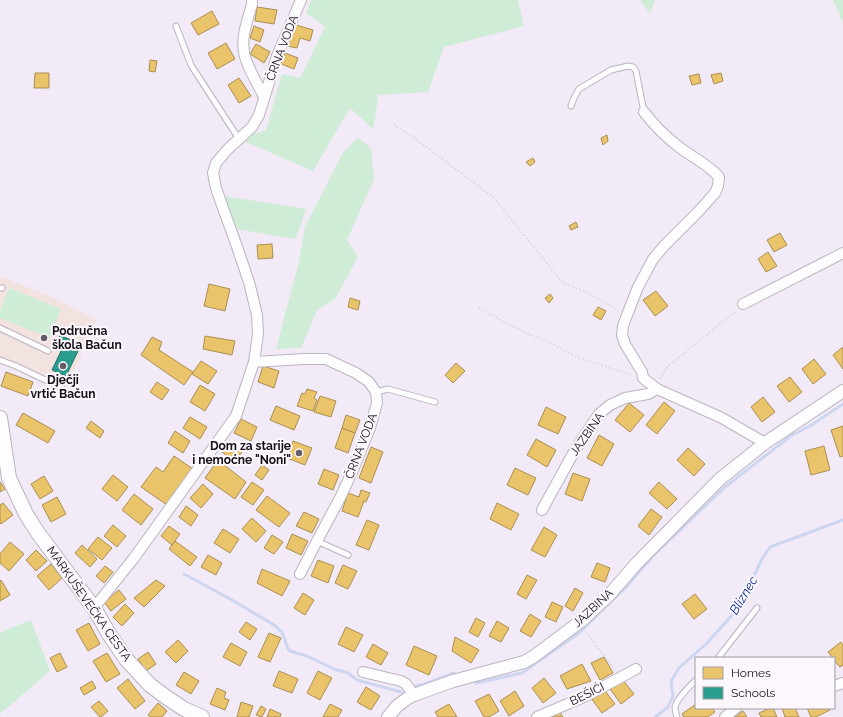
<svg xmlns="http://www.w3.org/2000/svg" width="843" height="717" font-family="Raleway,sans-serif">
<style>
.education{fill:#f2e3e1}
.green{fill:#cfecd7}
.homes{fill:#e9c46a;stroke:#aa8e52}
.schools{fill:#2a9d8f;stroke:#24736c}
.lines{fill:none;stroke-linecap:round;stroke-linejoin:round}
.stream{stroke:#ccd6f1;stroke-width:3}
.service-casing{stroke:#bbb4be;stroke-width:7}
.minor-casing{stroke:#bbb4be;stroke-width:12}
.tertiary-casing{stroke:#bbb4be;stroke-width:14}
.secondary-casing{stroke:#bbb4be;stroke-width:16}
.path{stroke:#dad7db;stroke-width:1.5;stroke-dasharray:2 2;stroke-linecap:butt}
.service{stroke:#fdfcfe;stroke-width:5}
.minor{stroke:#fdfcfe;stroke-width:10}
.tertiary{stroke:#fdfcfe;stroke-width:12}
.secondary{stroke:#fdfcfe;stroke-width:14}
.poi-dot{fill:#645c67;stroke:#fbf7fd;stroke-width:1.5}
.labels{text-anchor:middle;stroke-width:4;stroke-linejoin:round;paint-order:stroke}
.street-label{font-size:12px;fill:#17101a;stroke:#fbf7fd}
.poi-label{font-size:12px;font-weight:bold;fill:#17101a;stroke:#fbf7fd;text-anchor:start}
.water-label{font-size:13px;font-style:italic;fill:#052e8a;stroke:#fbf7fd}
</style>
<rect width="100%" height="100%" fill="#f3eaf7"/>
<path class="education" d="M0,276L54,298L97,320L67,386L0,356Z"/>
<g class="green">
<path d="M311,0H518L524,26L444,47L428,92L376,95L378,100L373,129L350,108L313,171L239,139L266,130L282,74L300,78L325,27L306,13Z"/>
<path d="M640,0H655L650,14Z"/>
<path d="M833,0H843V23Z"/>
<path d="M358,138L371,148L374,179L347,240L358,257L335,299L317,310L301,348L276,349L299,262L305,227L343,152Z"/>
<path d="M224,196L306,209L296,239L236,229Z"/>
<path d="M9,288L61,309L50,338L0,318V311Z"/>
<path d="M31,620L50,671L0,714V634L5,630Z"/>
</g>
<g class="homes">
<path d="M257,7L277,10L274,24L255,21Z"/>
<path d="M212,11L219,24L198,35L191,23Z"/>
<path d="M293,24L313,30L310,41L300,38L297,48L287,46Z"/>
<path d="M254,26L264,30L260,42L250,38Z"/>
<path d="M226,43L235,59L217,69L208,53Z"/>
<path d="M256,44L270,52L264,63L250,54Z"/>
<path d="M285,53L298,58L294,69L281,64Z"/>
<path d="M150,60L157,61L155,72L149,71Z"/>
<path d="M35,73H49V88H34Z"/>
<path d="M721,73L723,81L714,84L711,75Z"/>
<path d="M699,74L701,83L692,85L689,76Z"/>
<path d="M239,78L251,96L239,103L228,85Z"/>
<path d="M607,135L608,141L603,145L601,138Z"/>
<path d="M533,158L535,162L530,166L526,162Z"/>
<path d="M576,222L578,227L571,230L569,226Z"/>
<path d="M780,233L787,245L774,252L767,240Z"/>
<path d="M272,244L273,258L258,259L257,245Z"/>
<path d="M768,252L777,266L766,272L758,259Z"/>
<path d="M209,284L230,289L225,311L204,306Z"/>
<path d="M656,291L668,306L655,316L643,300Z"/>
<path d="M550,294L553,298L549,303L545,298Z"/>
<path d="M350,298L360,301L358,310L348,307Z"/>
<path d="M598,307L606,311L601,320L593,315Z"/>
<path d="M205,336L235,341L232,355L203,349Z"/>
<path d="M152,337L162,342L159,350L193,372L184,385L141,355Z"/>
<path d="M843,347V369L833,355Z"/>
<path d="M814,359L826,374L813,384L802,369Z"/>
<path d="M201,361L217,371L208,384L192,374Z"/>
<path d="M456,363L465,371L453,383L445,375Z"/>
<path d="M263,366L279,371L274,388L258,382Z"/>
<path d="M6,372L33,382L28,396L1,386Z"/>
<path d="M790,377L802,392L789,402L777,386Z"/>
<path d="M157,382L169,390L162,400L150,392Z"/>
<path d="M200,385L215,394L205,411L190,402Z"/>
<path d="M307,389L317,392L314,398L317,400L313,411L297,406L302,393L305,394Z"/>
<path d="M320,396L336,401L331,417L314,412Z"/>
<path d="M763,397L775,412L762,422L751,407Z"/>
<path d="M664,402L675,411L657,434L646,425Z"/>
<path d="M629,403L644,415L630,432L615,420Z"/>
<path d="M276,406L300,416L294,430L270,420Z"/>
<path d="M546,407L566,417L558,434L538,425Z"/>
<path d="M23,413L55,431L48,443L16,425Z"/>
<path d="M346,415L360,420L355,433L342,428Z"/>
<path d="M190,417L207,427L200,439L183,428Z"/>
<path d="M241,419L257,427L251,441L234,433Z"/>
<path d="M91,421L104,431L100,438L86,428Z"/>
<path d="M843,426V456L840,457L831,430Z"/>
<path d="M342,428L355,433L348,453L335,448Z"/>
<path d="M175,431L190,441L183,453L168,443Z"/>
<path d="M599,435L614,444L602,466L587,458Z"/>
<path d="M536,439L556,450L547,467L527,455Z"/>
<path d="M293,441L312,448L305,465L287,458Z"/>
<path d="M230,442L242,452L234,462L222,452Z"/>
<path d="M824,446L830,470L811,475L805,451Z"/>
<path d="M371,447L383,452L371,483L359,478Z"/>
<path d="M688,448L705,464L694,476L677,460Z"/>
<path d="M174,456L193,469L167,505L141,487L156,467L163,472Z"/>
<path d="M218,460L246,482L235,499L205,478Z"/>
<path d="M262,465L269,470L262,480L255,475Z"/>
<path d="M515,468L536,478L528,495L507,485Z"/>
<path d="M324,469L339,475L333,490L318,484Z"/>
<path d="M573,473L590,479L582,501L565,494Z"/>
<path d="M113,475L128,487L117,501L102,489Z"/>
<path d="M44,476L53,491L40,499L31,484Z"/>
<path d="M0,482L5,489L0,492Z"/>
<path d="M252,482L264,490L253,505L241,497Z"/>
<path d="M659,482L677,499L667,509L649,493Z"/>
<path d="M203,484L213,494L201,508L190,498Z"/>
<path d="M361,490L370,493L366,502L364,501L358,517L342,511L348,493L359,497Z"/>
<path d="M134,494L153,509L141,525L122,510Z"/>
<path d="M267,496L290,513L279,527L256,510Z"/>
<path d="M57,497L66,514L51,522L42,505Z"/>
<path d="M3,503L13,515L1,524L0,523V505Z"/>
<path d="M497,503L519,514L511,530L490,519Z"/>
<path d="M186,506L198,515L191,526L179,517Z"/>
<path d="M651,509L662,517L649,535L638,526Z"/>
<path d="M304,512L319,519L312,533L296,526Z"/>
<path d="M252,518L266,531L256,542L242,529Z"/>
<path d="M367,520L379,525L369,550L356,545Z"/>
<path d="M113,525L126,536L117,547L104,536Z"/>
<path d="M169,526L180,534L172,545L161,536Z"/>
<path d="M544,527L557,535L545,557L531,550Z"/>
<path d="M223,529L239,539L230,553L214,543Z"/>
<path d="M292,534L308,541L301,555L286,548Z"/>
<path d="M272,535L283,542L274,554L264,548Z"/>
<path d="M98,537L112,548L102,560L88,549Z"/>
<path d="M175,541L197,557L190,566L169,549Z"/>
<path d="M10,542L24,554L9,571L0,563V554Z"/>
<path d="M82,545L97,559L90,567L75,553Z"/>
<path d="M36,550L47,561L36,571L26,560Z"/>
<path d="M208,555L222,563L216,575L201,567Z"/>
<path d="M318,560L334,566L328,583L311,576Z"/>
<path d="M597,563L610,568L605,582L591,577Z"/>
<path d="M51,564L62,578L49,590L37,576Z"/>
<path d="M343,565L357,571L348,589L335,583Z"/>
<path d="M105,566L113,572L104,583L96,576Z"/>
<path d="M262,569L290,581L282,596L257,583Z"/>
<path d="M527,575L537,580L526,599L517,594Z"/>
<path d="M1,580L10,595L0,601V581Z"/>
<path d="M156,580L165,586L144,607L134,598Z"/>
<path d="M575,588L583,593L573,611L565,606Z"/>
<path d="M119,590L126,599L111,611L104,602Z"/>
<path d="M303,593L314,600L305,615L294,608Z"/>
<path d="M695,594L707,609L694,619L682,604Z"/>
<path d="M552,602L563,607L556,622L545,617Z"/>
<path d="M125,604L134,613L122,626L113,617Z"/>
<path d="M530,614L541,621L531,637L520,631Z"/>
<path d="M476,618L485,623L478,637L469,632Z"/>
<path d="M497,621L509,628L501,642L489,636Z"/>
<path d="M246,622L257,629L250,640L239,632Z"/>
<path d="M89,623L100,644L88,651L76,630Z"/>
<path d="M346,627L363,635L354,652L338,644Z"/>
<path d="M269,633L281,638L270,662L258,657Z"/>
<path d="M455,637L479,650L471,663L452,651Z"/>
<path d="M178,640L188,651L176,663L165,652Z"/>
<path d="M841,642L843,645V665L840,667L834,660V658H833L828,652Z"/>
<path d="M231,643L247,652L240,666L223,657Z"/>
<path d="M373,644L388,653L381,665L366,657Z"/>
<path d="M414,646L437,656L429,675L406,665Z"/>
<path d="M148,652L156,664L146,671L138,659Z"/>
<path d="M60,653L67,667L57,672L50,658Z"/>
<path d="M107,653L120,674L106,682L93,661Z"/>
<path d="M604,657L613,673L600,680L591,663Z"/>
<path d="M582,664L591,681L567,689L560,676Z"/>
<path d="M279,671L298,679L292,693L273,686Z"/>
<path d="M318,671L332,678L320,700L307,693Z"/>
<path d="M184,672L199,681L191,694L176,685Z"/>
<path d="M544,678L556,693L543,703L532,688Z"/>
<path d="M128,679L145,701L135,709L117,688Z"/>
<path d="M622,679L634,694L621,704L610,689Z"/>
<path d="M92,681L96,688L84,695L80,688Z"/>
<path d="M366,687L380,696L371,710L357,702Z"/>
<path d="M217,688L226,692L224,698L229,700L225,710L210,704Z"/>
<path d="M603,688L615,704L602,713L591,698Z"/>
<path d="M515,691L524,706L509,716L500,701Z"/>
<path d="M489,694L499,711L489,717H484L475,701Z"/>
<path d="M99,701L108,711L101,717H100L91,707Z"/>
<path d="M241,702L253,706L249,717H237Z"/>
<path d="M158,703L167,711L162,717H151L148,715Z"/>
<path d="M330,704L342,710L338,717H323Z"/>
<path d="M449,704L457,717H438L435,712Z"/>
<path d="M696,704V708H712L715,712L708,717H684L682,714Z"/>
<path d="M261,706L266,709L262,717L256,715Z"/>
<path d="M770,708H773L777,717H761L759,713Z"/>
<path d="M782,708H795L799,717H785Z"/>
<path d="M807,708H829L830,710L816,717H811Z"/>
<path d="M270,709L281,714L280,717H267Z"/>
<path d="M558,710L563,717H549Z"/>
<path d="M743,711L747,717H735Z"/>
</g>
<path class="schools" d="M60,335L81,345L66,376L52,370L61,351L54,349Z"/>
<g class="lines">
<g class="stream">
<path d="M184,574L232,600L274,625L282,632L288,649L290,651L307,656L334,669L348,673L357,680L401,692"/>
<path d="M476,683L522,673L579,633L627,586L653,556L725,487L792,435L810,426L843,404"/>
<path d="M416,686L425,684L454,673"/>
<path d="M655,717L668,707L673,696L671,681L679,668L706,644L734,613L753,578L763,557L770,547L843,520"/>
</g>
<g class="service-casing">
<g id="service">
<path d="M176,26L191,65L213,99L239,139"/>
<path d="M571,106L574,98L579,89L611,70L628,66L633,67L636,71L644,112"/>
<path d="M0,288H2"/>
<path d="M0,328L48,351"/>
<path d="M0,360L16,366L62,388"/>
<path d="M376,392L388,389L435,402"/>
<path d="M317,541L348,555"/>
<path d="M718,658L757,608"/>
<path d="M677,717C676,714 675,711 675,707C677,698 689,687 696,680"/>
</g>
</g>
<g class="minor-casing">
<g id="minor">
<path d="M252,0V4C248,19 241,36 244,52C245,64 259,86 264,97"/>
<path d="M644,112C654,125 666,137 679,147C692,157 708,164 719,177L718,186L715,193L698,212L665,245L653,259L638,287L627,315L623,326L622,335L625,344L642,372L643,378L657,389L722,418L765,443"/>
<path d="M743,304L843,253"/>
<path d="M254,362L304,359H326L356,373L369,382L376,392L377,403L370,428L352,472L341,496L317,541L300,574"/>
<path d="M542,510L575,450L599,414L610,405L625,398L648,394L657,389"/>
<path d="M94,608L134,558L236,416L254,362L258,334L257,315L249,282L235,241L223,208L216,188L213,173L216,163L228,149L252,127L259,115L277,56L301,0"/>
<path d="M363,672L401,681L406,684L414,695"/>
<path d="M834,686L843,683"/>
<path d="M537,717L586,696L636,669"/>
<path d="M725,717L736,708"/>
</g>
</g>
<g class="tertiary-casing">
<path id="tertiary" d="M388,717L397,706L408,698L414,695L453,681L524,662L533,657L581,621L610,594L636,564L720,479L765,443L843,391"/>
</g>
<g class="secondary-casing">
<path id="secondary" d="M0,418L9,478L26,514L38,533L94,608L109,634L126,659L150,685L166,697L184,709L202,717"/>
</g>
<g class="path">
<path d="M393,124L413,137L493,197L563,283L589,293L618,310"/>
<path d="M478,308L526,333L551,343L577,357L632,375"/>
<path d="M660,379L667,367L736,311"/>
<path d="M586,632L615,670"/>
</g>
<use href="#service" class="service"/>
<use href="#minor" class="minor"/>
<use href="#tertiary" class="tertiary"/>
<use href="#secondary" class="secondary"/>
</g>
<g class="poi-dot">
<circle cx="44" cy="338" r="4"/>
<circle cx="63" cy="366" r="4"/>
<circle cx="299" cy="453" r="4"/>
</g>
<g class="labels">
<g class="street-label">
<text transform="translate(282 48) rotate(-69)" y="4">ČRNA VODA</text>
<text transform="translate(587 434) rotate(-55)" y="4">JAZBINA</text>
<text transform="translate(361 446) rotate(-69)" y="4">ČRNA VODA</text>
<text transform="translate(89 604) rotate(55)" y="4">MARKUŠEVEČKA CESTA</text>
<text transform="translate(593 608) rotate(-43)" y="4">JAZBINA</text>
<text transform="translate(587 694) rotate(-26)" y="4">BEŠIĆI</text>
</g>
<g class="poi-label">
<text x="52" y="335">Područna<tspan x="52" dy="14">škola Bačun</tspan></text>
<text x="63" y="384" text-anchor="middle">Dječji<tspan x="63" dy="14">vrtić Bačun</tspan></text>
<text x="291" y="450" text-anchor="end">Dom za starije<tspan x="291" dy="14">i nemoćne "Noni"</tspan></text>
</g>
<g class="water-label">
<text transform="translate(743 595) rotate(-59)" y="5">Bliznec</text>
</g>
</g>
<rect x="695" y="657" width="140" height="52" fill="#fbf7fd" stroke="#a09ba2"/>
<rect x="703" y="667" width="20" height="12" fill="#e9c46a" stroke="#a09ba2"/>
<text x="731" y="677" font-size="12" fill="#17101a">Homes</text>
<rect x="703" y="687" width="20" height="12" fill="#2a9d8f" stroke="#a09ba2"/>
<text x="731" y="697" font-size="12" fill="#17101a">Schools</text>
</svg>
